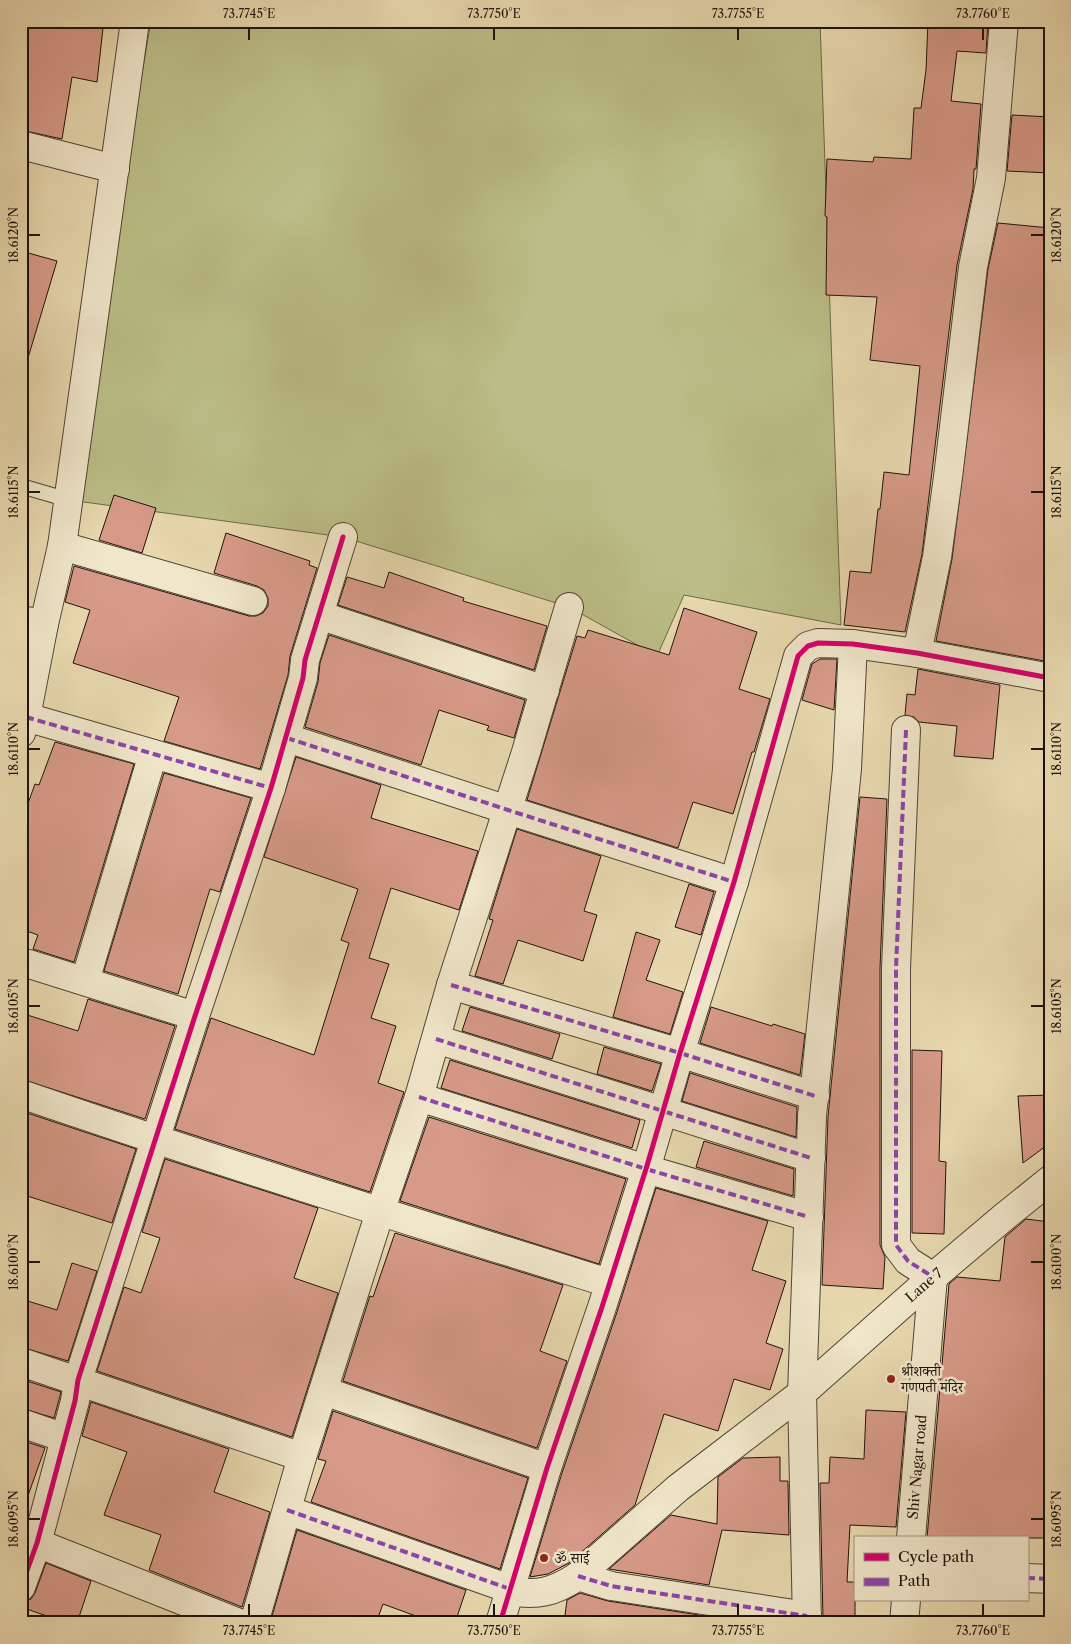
<svg xmlns="http://www.w3.org/2000/svg" width="1071" height="1644" font-family="'Libre Caslon Text','Noto Serif Devanagari',serif">
<style>
.green{fill:#bbbd86;stroke:#6c684a}
.building{fill:#d79a88;stroke:#1e130e}
.lines{fill:none;stroke-linecap:round;stroke-linejoin:round}
.service-casing{stroke:#504436;stroke-width:16}
.minor-casing{stroke:#504436;stroke-width:30}
.service{stroke:#f0e6ca;stroke-width:14}
.minor{stroke:#f0e6ca;stroke-width:28}
.quiet{stroke:#8e44ad;stroke-width:4;stroke-dasharray:8 4;stroke-linecap:butt}
.cycleway-casing{stroke:#f0e6ca;stroke-width:8}
.cycleway{stroke:#d6006c;stroke-width:5}
.ticks{fill:none;stroke:#1e130e;stroke-width:2}
.poi-dot{fill:#8f2418;stroke:#f0e6ca;stroke-width:2}
.labels{text-anchor:middle;stroke-width:5;stroke-linejoin:round;paint-order:stroke}
.street-label{font-size:14px;fill:#1e130e;stroke:#f0e6ca}
.poi-label{font-size:14px;fill:#1e130e;stroke:#f0e6ca;text-anchor:start}
.neatline{fill:none;stroke:#1e130e;stroke-width:2}
.ticks-label{font-size:12px;text-anchor:middle;fill:#1e130e}
</style>
<rect width="100%" height="100%" fill="#e8d8ae"/>
<filter id="stains"><feTurbulence type="fractalNoise" baseFrequency=".004" numOctaves="4"/><feColorMatrix values="0 0 0 0 .2 0 0 0 0 .09 0 0 0 0 .02 0 0 0 .5 -.17"/></filter>
<radialGradient id="worn" r=".72"><stop offset=".6" stop-color="#630" stop-opacity="0"/><stop offset="1" stop-color="#630" stop-opacity=".3"/></radialGradient>
<path class="green" d="M151,21H820L841,625L684,595L657,656L569,607L343,537L69,500Z"/>
<g class="building">
<path d="M21,21H69L103,28L97,82L72,77L62,139L21,130Z"/>
<path d="M928,21H988L986,53L957,51L951,101L981,104L976,169H974L973,189L957,265L922,554L905,632L844,625L850,571L871,573L878,509H880L884,472L909,475L920,366L870,360L877,297L826,295L827,217L825,216L827,159L873,162L874,157L911,159L914,108H921L926,70Z"/>
<path d="M1012,115L1050,117V173L1007,171Z"/>
<path d="M998,223L1050,228V662L936,641L952,559L988,269Z"/>
<path d="M21,251L57,261L28,358L21,357Z"/>
<path d="M114,495L156,508L142,553L99,540Z"/>
<path d="M226,533L310,561L309,565L317,568L290,656L288,675L260,769L164,741L179,697L73,663L90,610L65,602L74,566L249,616H256L263,613L268,606V598L264,590L257,586L214,573Z"/>
<path d="M389,572L464,598L463,601L547,626L534,670L338,605L347,577L384,588Z"/>
<path d="M684,608L757,632L739,689L770,699L754,752H752L733,814L693,802L678,848L527,800L577,636L585,638L588,630L669,655Z"/>
<path d="M329,635L525,700L514,738L487,730L489,726L439,710L421,765L305,727L318,682L320,663Z"/>
<path d="M820,659H837L834,710L802,700L812,664Z"/>
<path d="M918,669L1000,685L993,759L954,756L957,726L919,722L914,717L905,715L907,694L915,695Z"/>
<path d="M55,742L134,764L74,962L33,949L38,935L21,929V807L26,809L35,784L39,785Z"/>
<path d="M296,757L381,785L371,818L478,851L459,910L391,888L369,958L389,964L371,1018L396,1026L378,1083L404,1092L370,1192L175,1129L211,1018L314,1055L349,943L341,940L358,889L264,857Z"/>
<path d="M164,773L251,798L220,892L210,889L178,994L104,971Z"/>
<path d="M860,797L887,799L880,968V1245L885,1257L883,1289L822,1285L828,1117Z"/>
<path d="M517,829L601,856L584,911L597,915L583,961L518,940L503,984L475,976L493,920L489,919Z"/>
<path d="M689,884L714,892L701,935L675,927Z"/>
<path d="M636,932L660,940L646,980L683,992L670,1034L613,1017Z"/>
<path d="M88,999L175,1026L145,1119L21,1079V1013L78,1031Z"/>
<path d="M470,1007L560,1034L552,1059L462,1031Z"/>
<path d="M711,1007L772,1026L773,1024L805,1034L800,1075L700,1043Z"/>
<path d="M604,1047L661,1064L652,1091L597,1074Z"/>
<path d="M912,1050L942,1051L939,1161L946,1162L944,1234L912,1233Z"/>
<path d="M450,1060L640,1120L632,1148L441,1088Z"/>
<path d="M690,1073L797,1107L796,1137L682,1101Z"/>
<path d="M1050,1095V1143L1023,1163L1018,1096Z"/>
<path d="M21,1111L136,1149L112,1223L21,1194Z"/>
<path d="M429,1117L626,1179L599,1264L400,1201Z"/>
<path d="M704,1141L794,1169L793,1196L696,1167Z"/>
<path d="M165,1159L318,1208L294,1278L338,1293L292,1437L97,1371L124,1287L141,1293L160,1238L142,1232Z"/>
<path d="M656,1188L768,1221L752,1270L786,1281L766,1343L783,1349L770,1390L734,1379L718,1431L664,1414L635,1505L569,1563L548,1574L530,1577L562,1473L617,1312Z"/>
<path d="M1026,1219L1050,1222V1255L1044,1307L1050,1308V1538H927L949,1284L957,1277L1000,1281L1005,1237Z"/>
<path d="M395,1233L563,1285L540,1351L567,1361L537,1448L343,1381L368,1302L370,1296L373,1297Z"/>
<path d="M72,1263L97,1271L68,1361L21,1347V1299L57,1310Z"/>
<path d="M21,1379L61,1392L54,1418L21,1408Z"/>
<path d="M91,1402L229,1449L214,1492L270,1512L242,1607L149,1570L161,1535L104,1515L127,1452L82,1436Z"/>
<path d="M866,1410L906,1412L896,1527L850,1525L847,1582H855V1618H823L820,1483H829L830,1457L864,1459Z"/>
<path d="M333,1411L528,1478L500,1569L311,1502L326,1461L318,1459Z"/>
<path d="M21,1440L45,1448L25,1504H21Z"/>
<path d="M780,1457V1481H788L789,1535L722,1530L709,1585L609,1569L671,1515L717,1524L718,1477L743,1458Z"/>
<path d="M297,1530L466,1590L455,1623H435L383,1604L376,1623H270Z"/>
<path d="M46,1563L91,1581L77,1623H67L21,1607V1602L31,1599L35,1593Z"/>
<path d="M580,1593L608,1601L699,1615L698,1623H564L567,1600Z"/>
</g>
<g class="lines">
<g class="service-casing">
<path id="service" d="M21,486L69,500"/>
</g>
<g class="minor-casing">
<g id="minor">
<path d="M21,145L115,169"/>
<path d="M62,546L253,601"/>
<path d="M319,615L545,690"/>
<path d="M21,620L44,624"/>
<path d="M917,653L937,557L948,477L973,267L991,178L1004,21"/>
<path d="M26,717L271,788"/>
<path d="M906,730L896,968V1245L908,1261L933,1277L911,1538"/>
<path d="M21,733L26,717L44,624L62,546L135,21"/>
<path d="M287,738L508,810L734,882"/>
<path d="M29,964L195,1016"/>
<path d="M85,981L153,754"/>
<path d="M451,985L680,1053L815,1096"/>
<path d="M436,1039L811,1158"/>
<path d="M21,1094C216,1161 413,1222 609,1283"/>
<path d="M419,1097L646,1169L809,1217"/>
<path d="M21,1362L302,1457"/>
<path d="M324,1391L547,1468"/>
<path d="M21,1423L65,1438"/>
<path d="M287,1510L510,1589"/>
<path d="M37,1543L239,1623"/>
<path d="M578,1576L611,1586L807,1616"/>
<path d="M1027,1578L1050,1579"/>
<path d="M21,1587L37,1543L75,1401L78,1380L195,1016L271,788L303,678L305,660L343,537"/>
<path d="M509,1591C538,1596 554,1592 578,1576L678,1488L802,1393L933,1277L1004,1217L1050,1180"/>
<path d="M254,1623L302,1457L380,1212L419,1097L451,985L526,752L569,607"/>
<path d="M500,1623L547,1468L602,1307L646,1169L680,1053L734,882L798,656L808,646L818,643L853,644L917,653L1050,678"/>
<path d="M807,1623L802,1393L812,1116L847,769L853,644"/>
<path d="M904,1623L906,1600"/>
</g>
</g>
<use href="#service" class="service"/>
<use href="#minor" class="minor"/>
<g class="quiet">
<path d="M26,717L271,788"/>
<path d="M906,730L896,968V1245L908,1261L933,1277"/>
<path d="M287,738L508,810L734,882"/>
<path d="M451,985L680,1053L815,1096"/>
<path d="M436,1039L811,1158"/>
<path d="M419,1097L646,1169L809,1217"/>
<path d="M287,1510L510,1589"/>
<path d="M578,1576L611,1586L807,1616"/>
<path d="M1027,1578L1050,1579"/>
</g>
<g class="cycleway-casing">
<g id="cycleway">
<path d="M21,1587L37,1543L75,1401L78,1380L195,1016L271,788L303,678L305,660L343,537"/>
<path d="M500,1623L547,1468L602,1307L646,1169L680,1053L734,882L798,656L808,646L818,643L853,644L917,653L1050,678"/>
</g>
</g>
<use href="#cycleway" class="cycleway"/>
</g>
<path class="ticks" d="M249,28V40M494,28V40M738,28V40M983,28V40M28,235H40M1031,235H1044M28,492H40M1031,492H1044M28,749H40M1031,749H1044M28,1006H40M1031,1006H1044M28,1262H40M1031,1262H1044M28,1519H40M1031,1519H1044M249,1604V1616M494,1604V1616M738,1604V1616M983,1604V1616"/>
<g class="poi-dot">
<circle cx="891" cy="1379" r="5"/>
<circle cx="544" cy="1558" r="5"/>
</g>
<g class="labels">
<g class="street-label">
<text transform="translate(924 1285) rotate(-41)" y="5">Lane 7</text>
<text transform="translate(917 1467) rotate(-85)" y="5">Shiv Nagar road</text>
</g>
<g class="poi-label">
<text x="901" y="1376">श्रीशक्ती<tspan x="901" dy="16">गणपती मंदिर</tspan></text>
<text x="554" y="1563">ॐ साई</text>
</g>
</g>
<rect width="1071" height="1644" fill="none" stroke="#e8d8ae" stroke-width="55"/>
<rect x="854" y="1536" width="175" height="65" fill="#f0e6ca" stroke="#9c927f"/>
<rect x="864" y="1553" width="25" height="8" fill="#d6006c" stroke="#9c927f"/>
<text x="898" y="1562" font-size="15" fill="#1e130e">Cycle path</text>
<rect x="864" y="1578" width="25" height="8" fill="#8e44ad" stroke="#9c927f"/>
<text x="898" y="1586" font-size="15" fill="#1e130e">Path</text>
<rect x="28" y="28" width="1016" height="1588" class="neatline"/>
<g class="ticks-label">
<text x="249" y="18">73.7745°E</text>
<text x="494" y="18">73.7750°E</text>
<text x="738" y="18">73.7755°E</text>
<text x="983" y="18">73.7760°E</text>
<text transform="translate(14 235) rotate(-90)" y="4">18.6120°N</text>
<text transform="translate(1057 235) rotate(-90)" y="4">18.6120°N</text>
<text transform="translate(14 492) rotate(-90)" y="4">18.6115°N</text>
<text transform="translate(1057 492) rotate(-90)" y="4">18.6115°N</text>
<text transform="translate(14 749) rotate(-90)" y="4">18.6110°N</text>
<text transform="translate(1057 749) rotate(-90)" y="4">18.6110°N</text>
<text transform="translate(14 1006) rotate(-90)" y="4">18.6105°N</text>
<text transform="translate(1057 1006) rotate(-90)" y="4">18.6105°N</text>
<text transform="translate(14 1262) rotate(-90)" y="4">18.6100°N</text>
<text transform="translate(1057 1262) rotate(-90)" y="4">18.6100°N</text>
<text transform="translate(14 1519) rotate(-90)" y="4">18.6095°N</text>
<text transform="translate(1057 1519) rotate(-90)" y="4">18.6095°N</text>
<text x="249" y="1635">73.7745°E</text>
<text x="494" y="1635">73.7750°E</text>
<text x="738" y="1635">73.7755°E</text>
<text x="983" y="1635">73.7760°E</text>
</g>
<rect width="100%" height="100%" filter="url(#stains)"/>
<rect width="100%" height="100%" fill="url(#worn)"/>
</svg>
